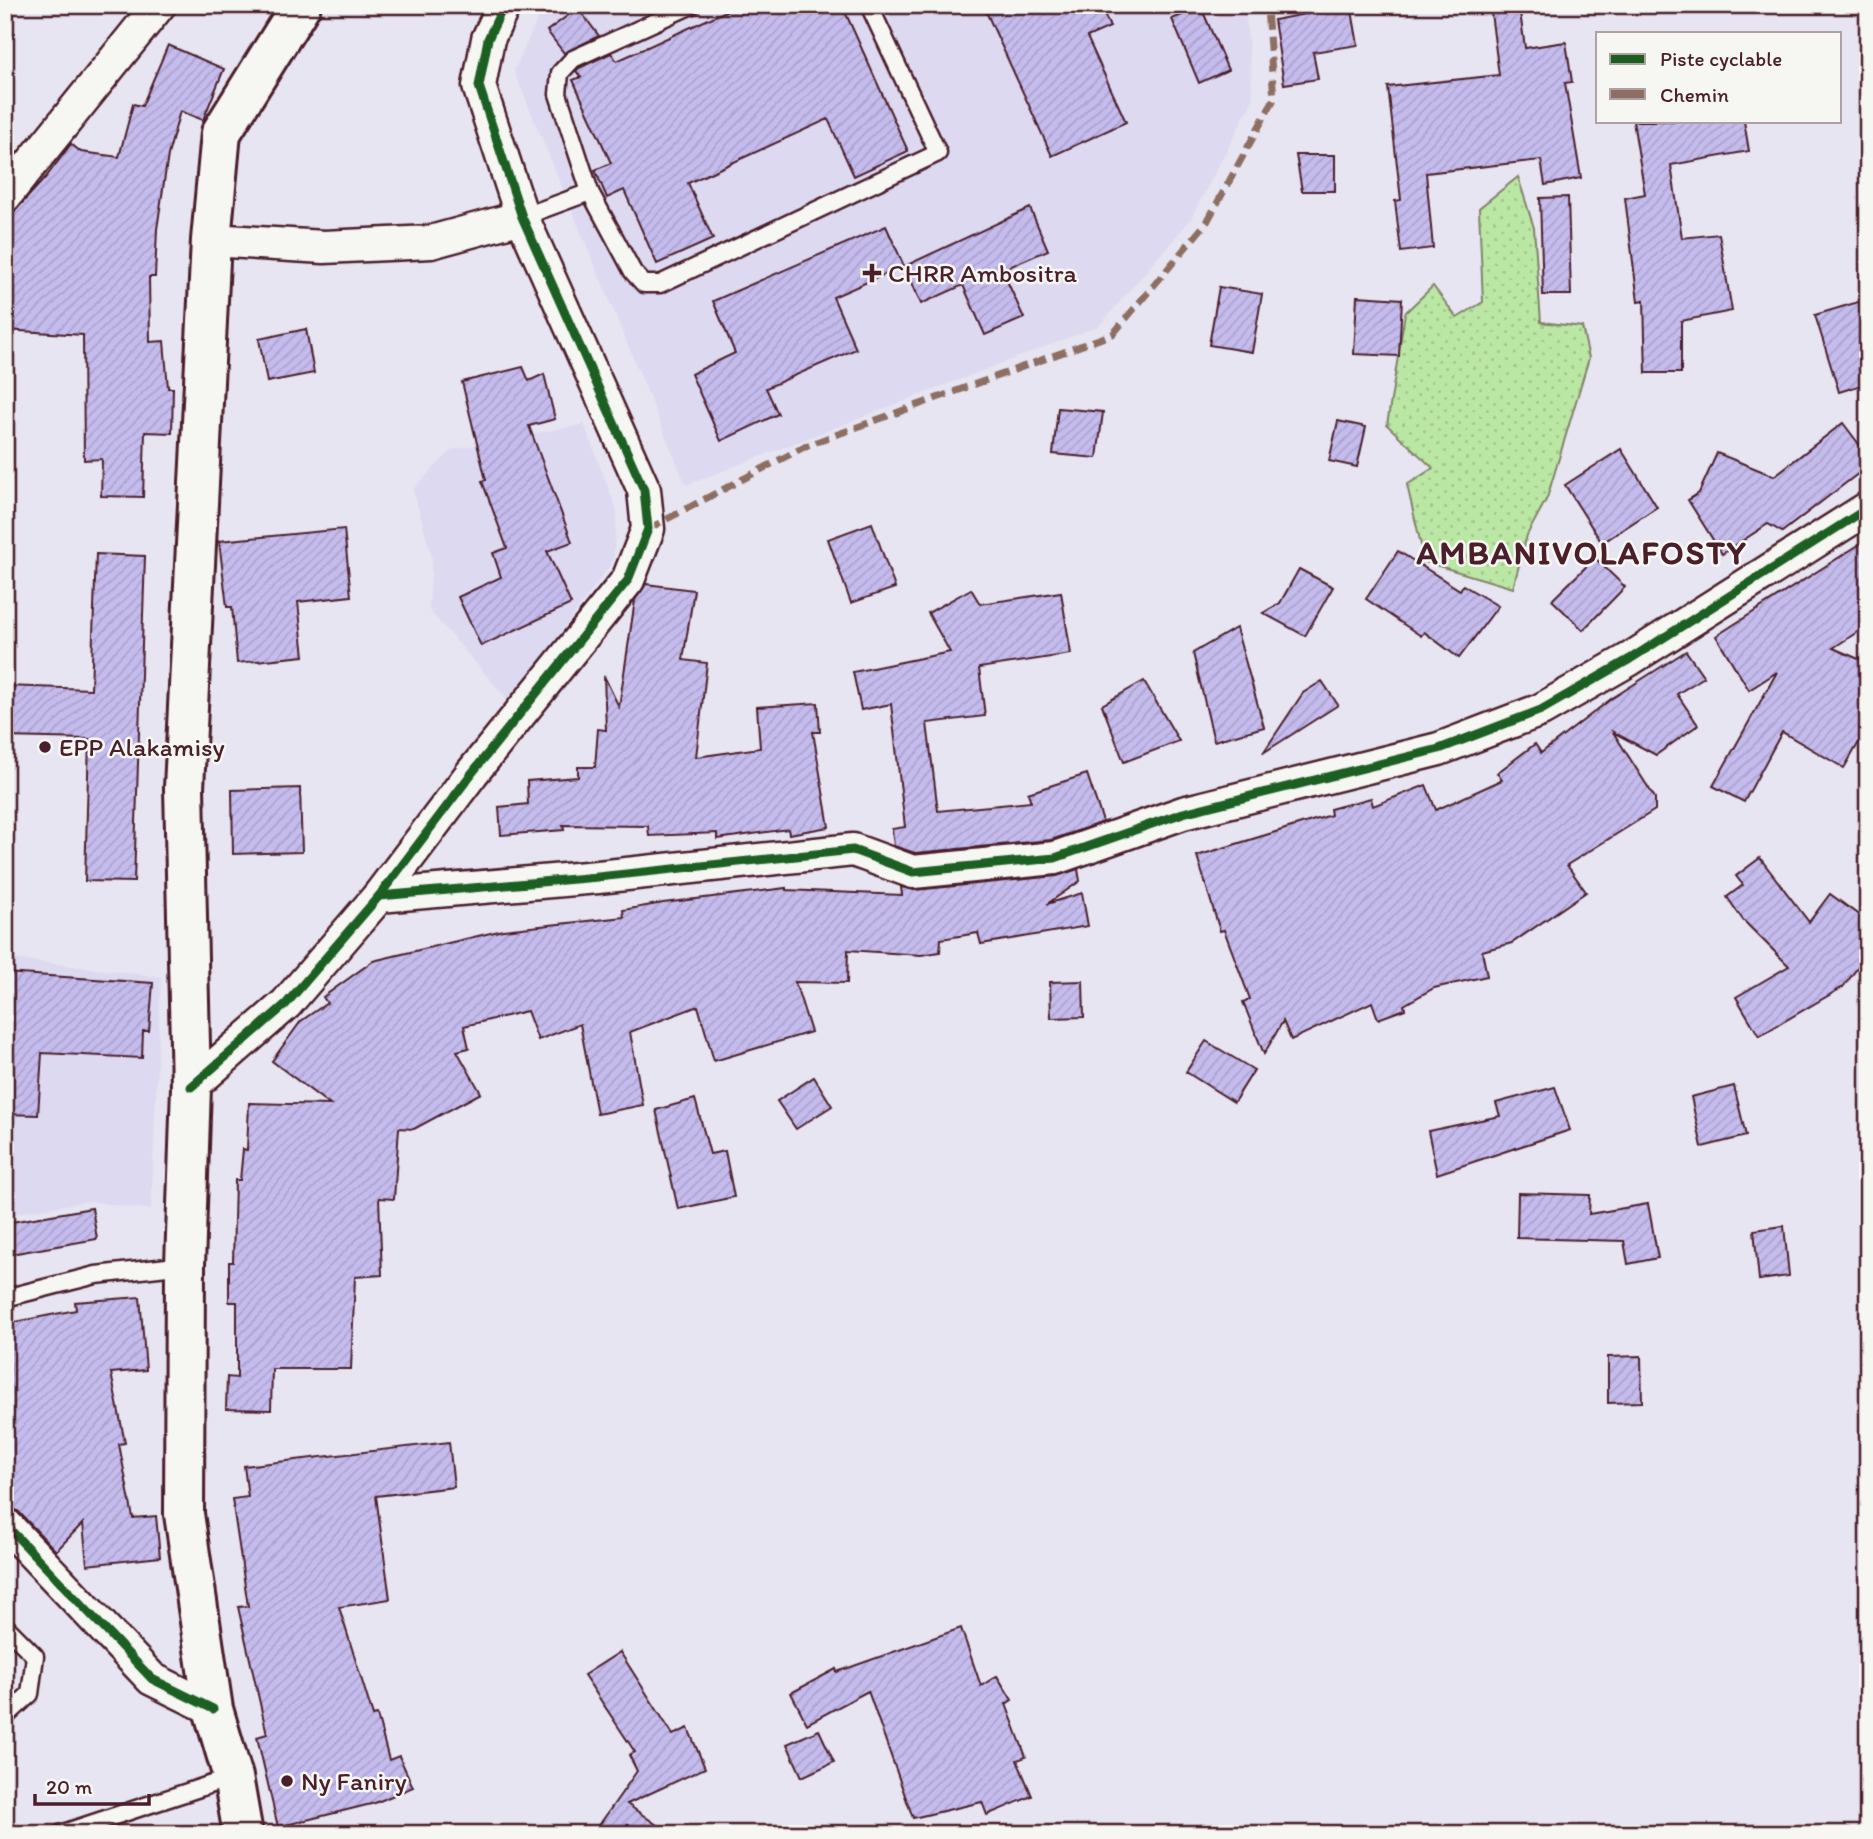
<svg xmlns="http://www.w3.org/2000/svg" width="1873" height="1839" font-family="Itim,sans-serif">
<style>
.built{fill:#ddd9f0}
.green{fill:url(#green-dots);stroke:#828368;stroke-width:2}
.building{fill:url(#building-hatch);stroke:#4a1f2b;stroke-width:2}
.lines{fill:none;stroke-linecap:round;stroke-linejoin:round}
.service-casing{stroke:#4a1f2b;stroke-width:21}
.minor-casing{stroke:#4a1f2b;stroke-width:37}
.primary-casing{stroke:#4a1f2b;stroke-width:44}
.service{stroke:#f6f6f2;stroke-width:16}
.minor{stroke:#f6f6f2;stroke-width:32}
.primary{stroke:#f6f6f2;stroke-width:38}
.quiet{stroke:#8d6e63;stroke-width:7;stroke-dasharray:14 7;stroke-linecap:butt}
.cycleway-casing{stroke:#f6f6f2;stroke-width:13}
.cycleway{stroke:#1b5e20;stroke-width:9}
.poi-dot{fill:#4a1f2b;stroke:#f6f6f2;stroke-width:2.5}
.labels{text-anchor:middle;stroke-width:5;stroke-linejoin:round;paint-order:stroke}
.poi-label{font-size:26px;fill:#4a1f2b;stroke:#f6f6f2;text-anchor:start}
.district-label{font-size:33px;font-weight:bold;letter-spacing:2px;fill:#4a1f2b;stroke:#f6f6f2}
</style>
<defs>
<pattern id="green-dots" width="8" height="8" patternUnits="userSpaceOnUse" patternTransform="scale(1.75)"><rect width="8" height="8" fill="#bbe7a4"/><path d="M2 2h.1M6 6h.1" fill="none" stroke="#a2c68d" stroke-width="1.8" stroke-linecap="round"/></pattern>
<pattern id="building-hatch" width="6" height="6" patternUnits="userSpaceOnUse" patternTransform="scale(1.75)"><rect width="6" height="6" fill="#c5bcee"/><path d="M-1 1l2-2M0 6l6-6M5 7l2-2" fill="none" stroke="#aba1cc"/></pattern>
</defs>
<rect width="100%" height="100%" fill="#e7e5f1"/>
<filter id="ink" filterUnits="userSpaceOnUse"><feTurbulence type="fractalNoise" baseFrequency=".0143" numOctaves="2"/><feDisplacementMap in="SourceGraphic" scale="14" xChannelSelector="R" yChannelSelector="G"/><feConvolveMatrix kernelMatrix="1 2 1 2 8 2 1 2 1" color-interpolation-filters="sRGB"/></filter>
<g filter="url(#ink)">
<g class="built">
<path d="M544,5H1245L1253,100L1190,220L1099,326L686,485L514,71Z"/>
<path d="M584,424L617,511L613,561L510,702L429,610L432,557L413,489L452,450Z"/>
<path d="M5,958L161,977L151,1210L89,1201L5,1215Z"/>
</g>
<path class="green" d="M1518,177L1534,228L1541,322L1582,327L1589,358L1547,498L1527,535L1513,588L1425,562L1407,485L1433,468L1387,425L1405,313L1433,286L1457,318L1483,302L1479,208Z"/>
<g class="building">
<path d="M739,5H842L908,151L854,176L828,119L688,183L713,239L657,264L624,190L607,198L595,170L611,163L573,80L581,77L576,71L579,68L611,53L617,61Z"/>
<path d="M983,5H1100L1110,27L1087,37L1126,122L1052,156Z"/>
<path d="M1351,5L1358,45L1313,52L1318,79L1284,84L1274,20Z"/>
<path d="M1490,5H1519L1525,48L1566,42L1572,82L1565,83L1581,178L1545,185L1541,160L1426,173L1433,248L1401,252L1395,201L1401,200L1388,87L1499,75Z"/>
<path d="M1201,7L1228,70L1199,83L1172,19Z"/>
<path d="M578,8L599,36L564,53L547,31Z"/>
<path d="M168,45L224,69L203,120L180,111L168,155L157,229L155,277H149L150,342L164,341L168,388H173L172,433L145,432L143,497L101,496L102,459L84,460L83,335L5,330V259L13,213L46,177L71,144L81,152L119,157L133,104L142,106Z"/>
<path d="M1633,121H1744L1749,151L1671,165L1682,238L1719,234L1732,311L1681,321V373H1646L1644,301L1638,302L1625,198L1645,194Z"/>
<path d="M1296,155H1335V191H1302Z"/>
<path d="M1568,197L1571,295H1543L1540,198Z"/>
<path d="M1030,208L1048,250L1002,270L1024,318L985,335L963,285L921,304L905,266Z"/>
<path d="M886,226L904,266L833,297L856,349L766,388L778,414L721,441L691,374L735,353L713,301Z"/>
<path d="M1219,287L1262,294L1252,352L1209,345Z"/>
<path d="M1357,296L1402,299L1399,356L1354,354Z"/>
<path d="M1868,299V383L1839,392L1815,315Z"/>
<path d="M306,329L314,373L267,382L259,339Z"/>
<path d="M523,367L529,381L544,374L555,419L529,426L572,542L547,551L571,604L481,646L458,597L501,577L493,553L507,548L482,481L486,480L462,382Z"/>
<path d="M1058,408L1103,412L1097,458L1053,454Z"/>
<path d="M1338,421L1366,427L1357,467L1329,461Z"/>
<path d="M1843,423L1868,456V466L1782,532L1768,524L1722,554L1688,500L1699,493L1717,453L1774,476Z"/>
<path d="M1621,449L1657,507L1602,543L1565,485Z"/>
<path d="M872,523L895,588L851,603L828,539Z"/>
<path d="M344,529L351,596L298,602L304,656L237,663L232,607H227L219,541Z"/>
<path d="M1868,539V625L1833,648L1868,663V727L1844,768L1782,732L1744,802L1713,786L1777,672L1749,690L1716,636Z"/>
<path d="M1398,551L1460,590L1463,585L1498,606L1459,658L1424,632L1421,636L1366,599Z"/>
<path d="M96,554L145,556L134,882L85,881L89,739L5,737V686L91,689Z"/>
<path d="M1595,558L1625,587L1583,630L1552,600Z"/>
<path d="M1299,569L1333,587L1305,636L1263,613L1280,603Z"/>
<path d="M646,584L694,590L683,660L707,663L696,757L760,748L757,707L818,703L820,732H813L829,827L789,834L788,829L717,839V833L649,836L648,826L563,825L564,830L501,835L499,807L528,804L527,781L578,777V767H595L598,729L606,730L604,676L619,707L635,600Z"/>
<path d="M971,589L980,604L1061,592L1071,654L979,668L985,716L927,723L938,811L1031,802L1028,793L1087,774L1103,822L1051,840L915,853L894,846L892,829L905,827L891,704L861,710L853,672L950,652L928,613Z"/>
<path d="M1236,628L1264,727L1214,741L1193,653Z"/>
<path d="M1686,651L1704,677L1677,694L1698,725L1656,755L1613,732L1655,798V810L1567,865L1586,892L1512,943L1482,951L1487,976L1434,988L1404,1005L1405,1009L1378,1019L1372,1002L1291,1040L1283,1021L1264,1054L1243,1002L1250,999L1224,930L1220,931L1197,856L1331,815L1330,809L1371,798L1373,806L1426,785L1436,810L1502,780L1497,773L1535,744L1541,753L1611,699Z"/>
<path d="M1144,681L1179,741L1124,762L1102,705Z"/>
<path d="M1322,681L1338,705L1263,753L1303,693Z"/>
<path d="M300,788L302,852L233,854L232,790Z"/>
<path d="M1760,858L1809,922L1830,894L1868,922V954L1843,987L1759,1036L1736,997L1789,966L1743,920L1727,897L1743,885L1736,876Z"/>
<path d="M1078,869L1080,881L1047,904L1082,893L1088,926L981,944L978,933L941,939L940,952L921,955L848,950L847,983L795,982L811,1032L714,1061L698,1006L630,1032L643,1105L597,1114L580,1024L538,1040L527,1011L464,1026L469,1048L457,1051L481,1093L414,1129L399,1128L394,1199L379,1198L382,1275L355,1277L351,1369H272L271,1410L226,1409L227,1377L237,1378V1302H229V1262H233L235,1180H240L243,1149L247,1150L249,1103L330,1105L272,1061L301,1021L327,1003L323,997L373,961L503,930L624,917L623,910L663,903L786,888V890L902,895L901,887L915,890L1057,876Z"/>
<path d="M5,973L153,983L149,1031H143L142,1058L42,1053L38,1115L5,1114Z"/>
<path d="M1083,981L1084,1017L1051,1018L1050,982Z"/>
<path d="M1206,1041L1254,1070L1234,1102L1186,1072Z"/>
<path d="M814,1077L832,1106L796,1129L777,1101Z"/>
<path d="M1734,1086L1746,1136L1702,1147L1691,1097Z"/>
<path d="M1555,1087L1570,1130L1437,1174L1428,1131L1500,1116L1496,1103Z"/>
<path d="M695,1099L710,1154L725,1151L734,1197L678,1209L656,1110Z"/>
<path d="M1518,1193L1590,1195L1589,1214L1648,1204L1658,1258L1628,1264L1624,1241L1517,1238Z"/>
<path d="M92,1208L97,1239L5,1255V1223Z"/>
<path d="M1784,1226L1789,1276L1759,1280L1754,1230Z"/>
<path d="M140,1297L146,1370L111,1373L125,1443L119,1444L133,1518L156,1516L160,1557L87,1565L83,1523L56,1551L18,1511L5,1506V1373L10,1371L5,1324L76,1310L75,1302Z"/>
<path d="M1641,1356L1642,1402L1608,1403V1357Z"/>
<path d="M449,1442L454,1487L376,1496L390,1599L339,1607L373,1716L377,1715L389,1760L399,1756L413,1787L375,1803L278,1827L257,1737L267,1734L238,1607L248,1606L232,1499L248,1497L244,1466Z"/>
<path d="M961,1628L981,1686L997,1676L1012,1700L1006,1704L1026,1757L1017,1760L1032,1796L987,1815L982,1802L913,1818L868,1691L807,1724L791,1693L836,1669L837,1672Z"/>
<path d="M620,1652L673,1735L688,1728L705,1768L627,1804L670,1834H593L637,1771L629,1755L635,1752L584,1675Z"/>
<path d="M819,1730L834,1762L802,1777L787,1744Z"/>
</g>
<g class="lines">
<g class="service-casing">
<g id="service">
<path d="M692,5L573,59L560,73L558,94L590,192L633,272L644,284H660L938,153L869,5"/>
<path d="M522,217L590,192"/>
<path d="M5,1298L96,1275L185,1265"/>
<path d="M5,1626L35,1656L30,1694L5,1717"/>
<path d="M60,1834L233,1777"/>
</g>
</g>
<g class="minor-casing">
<g id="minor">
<path d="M5,196L159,5"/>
<path d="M211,240L324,247L431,242L522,217"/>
<path d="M379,896L598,877L853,850L913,872L1055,858L1183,813L1439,749L1541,710L1630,659L1868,508"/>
<path d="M191,1087L286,1004L379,896L472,773L628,580L648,529L644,490L522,217L479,86L488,39L504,5"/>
<path d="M5,1524L152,1679L213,1709"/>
</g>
</g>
<g class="primary-casing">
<path id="primary" d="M243,1834L233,1777L213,1709L184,1514L185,1265L191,1087L184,788L211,240L221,133L301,5"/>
</g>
<use href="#service" class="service"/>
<use href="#minor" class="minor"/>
<use href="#primary" class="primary"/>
<path class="quiet" d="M648,529L808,445L1113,334L1207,222L1274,99L1267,9L1275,5"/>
<g class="cycleway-casing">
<g id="cycleway">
<path d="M379,896L598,877L853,850L913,872L1055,858L1183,813L1439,749L1541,710L1630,659L1868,508"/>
<path d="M191,1087L286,1004L379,896L472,773L628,580L648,529L644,490L522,217L479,86L488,39L504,5"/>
<path d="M5,1524L152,1679L213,1709"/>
</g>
</g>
<use href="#cycleway" class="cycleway"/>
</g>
</g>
<g class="poi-dot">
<path d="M868.5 262.5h7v7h7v7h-7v7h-7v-7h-7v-7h7z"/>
<circle cx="45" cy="747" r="7"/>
<circle cx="287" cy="1781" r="7"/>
</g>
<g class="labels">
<g class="poi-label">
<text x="888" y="282">CHRR Ambositra</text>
<text x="59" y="756">EPP Alakamisy</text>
<text x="301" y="1790">Ny Faniry</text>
</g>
<g class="district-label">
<text x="1582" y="564">AMBANIVOLAFOSTY</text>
</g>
</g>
<rect width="1873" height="1839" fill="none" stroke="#f6f6f2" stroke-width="28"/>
<rect x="14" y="14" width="1845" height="1811" fill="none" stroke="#4a1f2b" stroke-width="2.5" filter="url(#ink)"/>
<rect x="1596" y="32" width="245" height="91" fill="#f6f6f2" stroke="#b1a0a2" stroke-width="2"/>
<rect x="1610" y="54" width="35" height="10" fill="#1b5e20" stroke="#b1a0a2" stroke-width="2"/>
<text x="1660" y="66" font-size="21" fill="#4a1f2b">Piste cyclable</text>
<rect x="1610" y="89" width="35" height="10" fill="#8d6e63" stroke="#b1a0a2" stroke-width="2"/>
<text x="1660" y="102" font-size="21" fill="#4a1f2b">Chemin</text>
<path d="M35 1794v10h114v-10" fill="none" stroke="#4a1f2b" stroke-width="3.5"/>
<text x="46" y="1794" font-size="21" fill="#4a1f2b" stroke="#f6f6f2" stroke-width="5" paint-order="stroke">20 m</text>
</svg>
